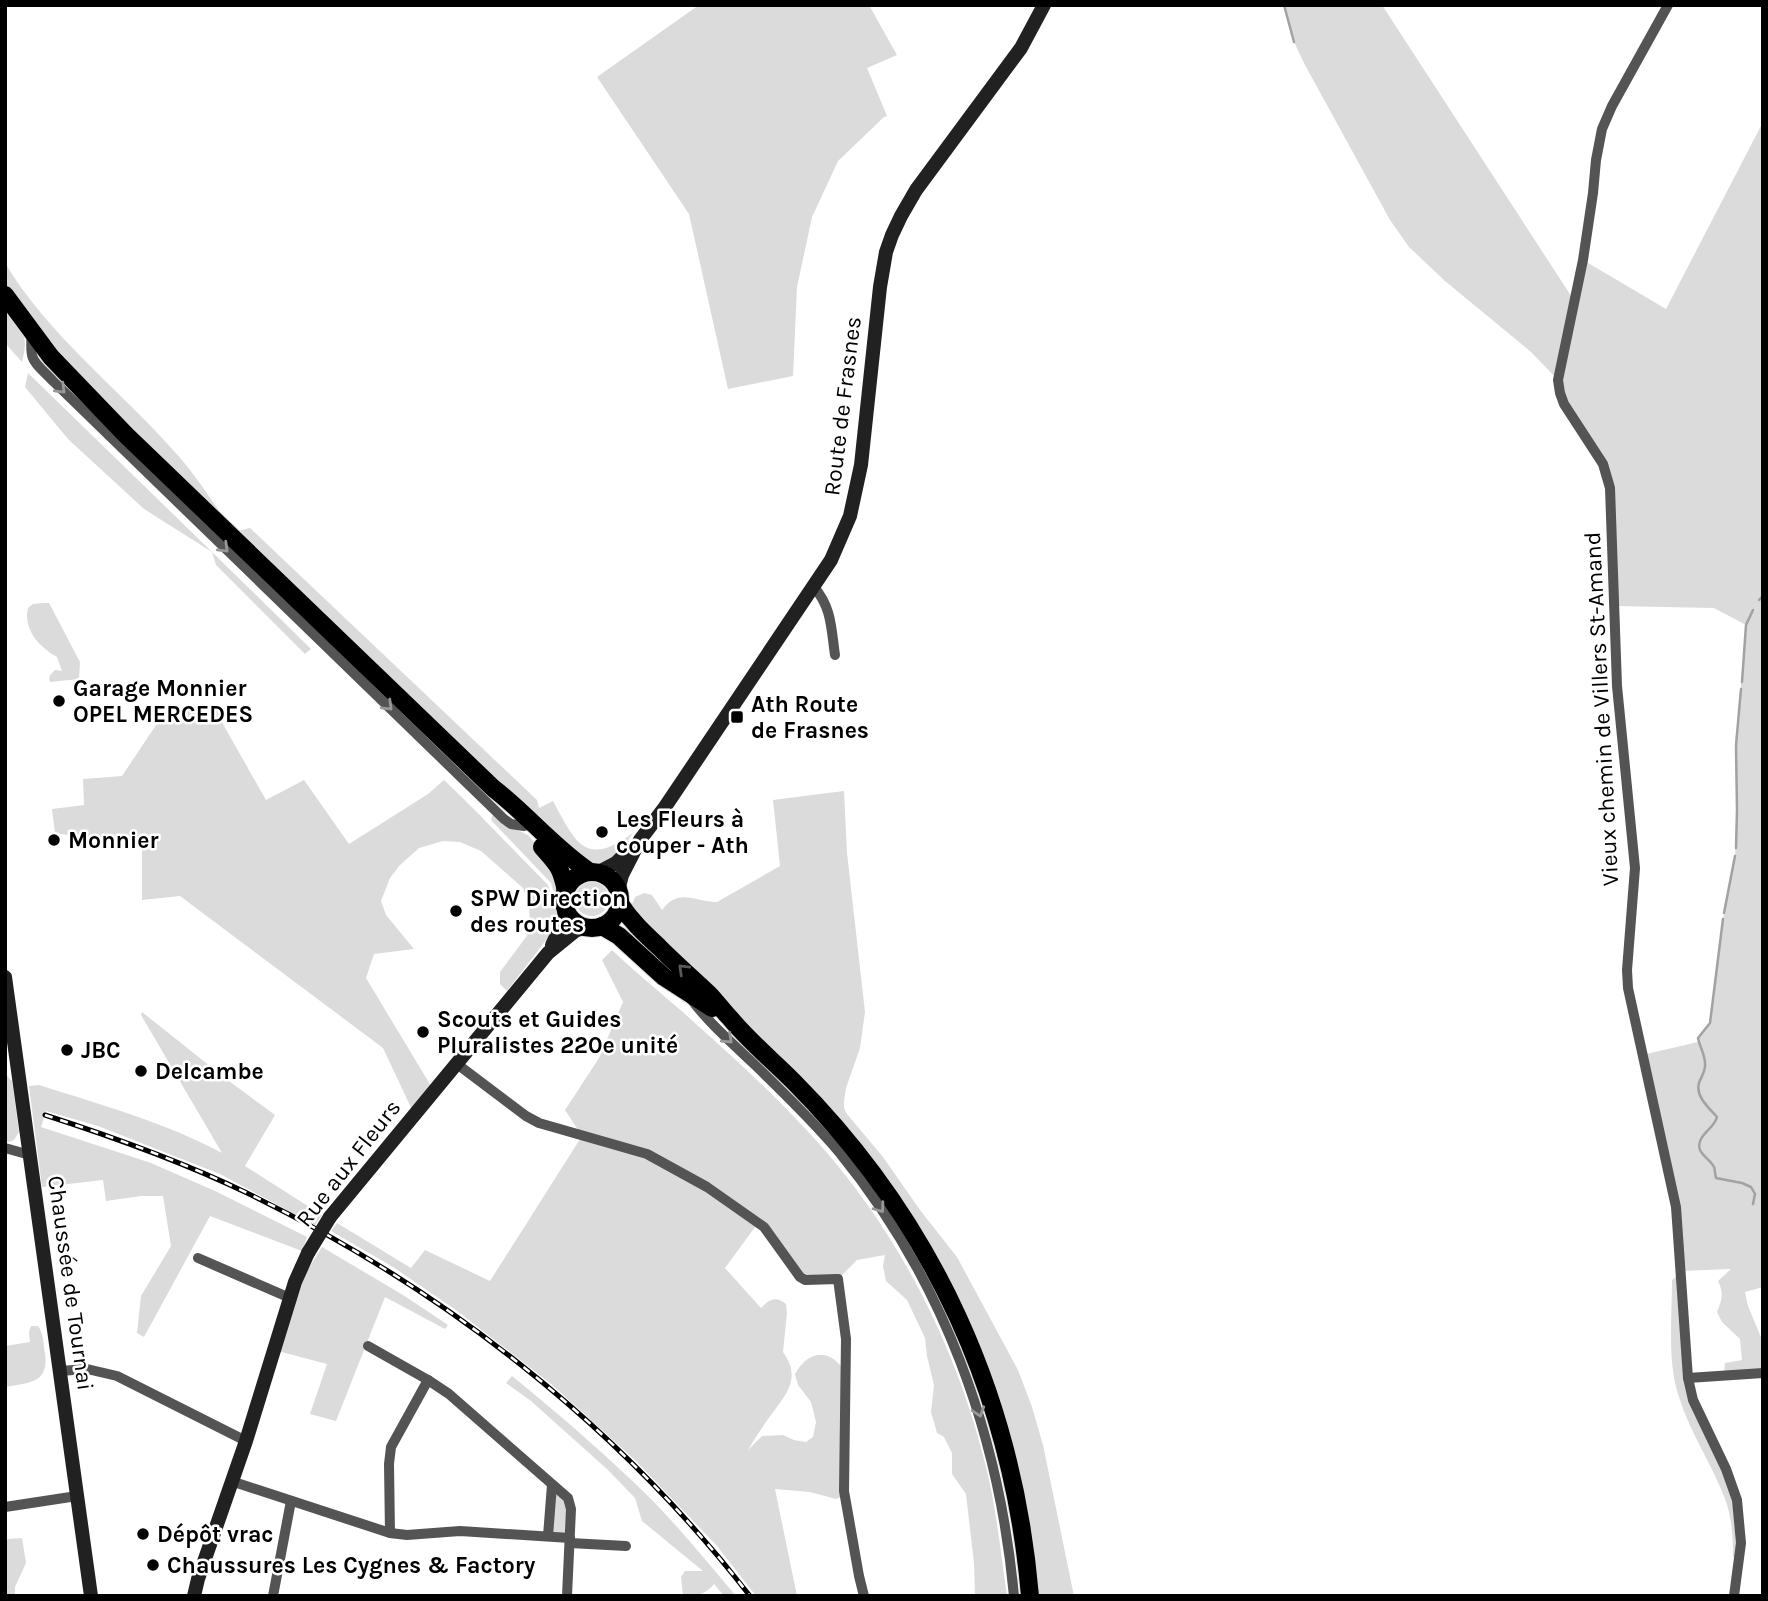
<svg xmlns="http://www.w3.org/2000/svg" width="1768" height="1601" font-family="Karla,sans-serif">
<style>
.green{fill:#dbdbdb}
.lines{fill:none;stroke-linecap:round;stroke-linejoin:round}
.stream{stroke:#a2a2a2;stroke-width:2.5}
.primary-casing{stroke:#dbdbdb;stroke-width:20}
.street{stroke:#545454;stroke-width:10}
.secondary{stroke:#212121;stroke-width:14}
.primary{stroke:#000;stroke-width:18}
.rail-casing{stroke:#000;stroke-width:5}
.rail{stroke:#fff;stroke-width:2.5;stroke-dasharray:8;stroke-linecap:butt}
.secondary-bridge{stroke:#212121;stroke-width:14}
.oneway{stroke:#989898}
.oneway2{stroke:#595959}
.poi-dot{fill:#000;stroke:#fff;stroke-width:2.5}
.labels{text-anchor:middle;stroke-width:5;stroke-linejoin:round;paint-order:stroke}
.street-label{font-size:23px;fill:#000;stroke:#fff}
.poi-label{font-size:23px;font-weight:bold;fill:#000;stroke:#fff;text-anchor:start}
</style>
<rect width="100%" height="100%" fill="#fff"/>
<g class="green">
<path d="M699,5H869L897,55L867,68L887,116L884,117L838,161L812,217L797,287L793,376L728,389L689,214L597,77Z"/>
<path d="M1284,5H1382L1575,302L1583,260L1666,309L1763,122V1287L1745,1292L1748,1306L1763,1342V1370L1724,1373L1725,1363L1742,1360L1740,1339L1722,1322L1717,1312C1722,1300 1724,1293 1718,1281L1731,1269L1681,1271L1679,1226L1642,1055L1698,1042V1038L1710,1023L1723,919L1735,856L1737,810L1736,745L1746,625L1714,608L1613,606L1608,480L1569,413L1558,380L1531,352L1445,281L1409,247L1390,220L1305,65L1294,42Z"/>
<path d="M5,263C49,336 117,387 173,450C194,472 210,499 228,523L130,433L38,331L5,284Z"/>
<path d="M5,309C21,331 30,333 22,362L5,343Z"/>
<path d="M28,373L208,548L311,649L305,654L216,565L212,552L144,509L68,439L25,387Z"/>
<path d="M250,528L537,800L539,808L553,801C576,843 585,868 633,833C623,848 613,867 592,866L495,778L239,531Z"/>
<path d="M43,603H49L80,662L79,679L50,682C48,676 51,674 55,670L62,671L57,657C39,647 23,629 28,608L33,604Z"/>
<path d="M168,707L217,708L224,726L266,800L304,780L349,844L428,794L444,780C480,814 513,850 548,885L551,895L558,903L559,918L556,927L507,991L500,984V972L526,937L530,928L529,904L523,888L481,851L460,842L443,841L419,848L399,866L390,878L381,901L386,915L414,949L374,954L366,978L434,1091L414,1114L383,1048L180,896L142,900V847L55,833L52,809L84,805L83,779L122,776Z"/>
<path d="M844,791L847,853L865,1012L860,1048L846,1088L844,1101V1108L847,1114L883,1157L920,1210L957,1257L1018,1370L1032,1407L1043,1445L1074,1596H1038C1021,1412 958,1254 836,1114C813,1088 787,1063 762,1038C719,996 676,953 633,912L632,904L635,897L644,893L652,895L662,910C679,887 695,902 717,902L780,866L773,800Z"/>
<path d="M496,815L507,825L528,835L557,868L559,892L556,893L553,890L551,883L491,820L492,816Z"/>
<circle cx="592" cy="899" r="17"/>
<path d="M612,950C639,976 669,999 696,1024C740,1063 783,1103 821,1146C903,1239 960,1355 988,1475C997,1515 1001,1555 1007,1596H975L974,1563L966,1494L952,1474V1453L944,1437L937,1433L931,1412L934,1385L927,1356L925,1338L907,1300L886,1281L883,1266L885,1255L857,1260L838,1279L805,1280L758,1223L725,1268L761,1308C770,1299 775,1296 786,1304L787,1313L783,1352C804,1381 782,1398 766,1422C760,1431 753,1441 748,1450L762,1436L783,1435L794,1440L806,1442L813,1437L816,1422L811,1402L798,1385L795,1374C809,1349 832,1348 846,1374L841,1497L836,1499L810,1492L775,1489L797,1596H756L717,1546L636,1461L550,1383L456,1310L393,1267L331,1231L337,1223L411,1268L425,1250L490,1281L582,1136L565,1110L599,1058L623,1002L602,960Z"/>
<path d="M142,1012L225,1078L275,1115L245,1166L322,1215L315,1225L220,1174L98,1126L46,1111L41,1127L151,1163L215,1191L307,1237L302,1251L210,1216L144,1337L137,1333L141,1296L171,1246L163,1196H141L106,1201L103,1180L42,1187L29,1086L39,1085C102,1105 164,1122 222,1153L141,1015Z"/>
<path d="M5,1074L12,1081L19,1132L14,1140L9,1142L5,1141Z"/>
<path d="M322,1247L403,1295L448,1325L445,1329L385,1297L336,1421L310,1414L327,1364L274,1350L290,1298Z"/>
<path d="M1680,1274L1684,1377L1729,1486L1733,1502L1737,1558L1733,1557C1733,1538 1732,1517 1725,1499C1712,1464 1690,1433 1679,1397C1667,1362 1672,1317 1672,1280Z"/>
<path d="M31,1326H38C44,1334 43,1344 45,1353C49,1384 30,1382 5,1387V1346L30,1342L29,1332Z"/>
<path d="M512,1376C561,1416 609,1457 654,1502C683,1532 709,1564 736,1596H724L714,1584C705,1595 696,1596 683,1596L681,1577L685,1571H703L642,1521L635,1498L608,1470L531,1401L506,1383Z"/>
<path d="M552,1485L568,1498L570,1538L548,1536Z"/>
<path d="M22,1538L26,1563L15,1587V1596H5V1542L8,1539Z"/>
</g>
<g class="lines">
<g class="stream">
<path d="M1284,5L1294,42"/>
<path d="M1759,600L1763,596"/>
<path d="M1742,682L1746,625L1753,610"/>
<path d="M1736,848L1737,810L1736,745L1741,689"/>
<path d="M1724,913L1735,856"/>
<path d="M1723,919L1710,1023L1698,1038C1700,1048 1706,1056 1705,1066C1705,1072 1701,1077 1699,1083C1695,1096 1709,1108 1717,1117C1715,1126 1706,1130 1701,1139C1694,1153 1709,1157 1714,1167C1715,1170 1715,1174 1716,1178L1742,1183L1751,1187L1755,1194L1753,1204"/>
</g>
<g class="primary-casing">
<g id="primary">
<path d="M5,295L51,357L126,435L493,788C527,814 554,848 590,872"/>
<path d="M542,847C558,865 561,867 566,891"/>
<circle cx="592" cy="900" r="28"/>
<path d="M620,904C631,921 644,933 659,947C675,963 692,978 709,994C717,1002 722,1010 730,1018C749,1041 772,1060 794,1082C934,1223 1013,1398 1030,1596"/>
<path d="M602,926L619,936L664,977L712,1008"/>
</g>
</g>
<g class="street">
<path d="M1668,5L1612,106L1602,129L1596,160L1593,193L1583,260L1558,380L1560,393L1564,404L1603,464L1610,488L1617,686L1635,868L1627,970L1628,988L1676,1207L1688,1378L1693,1400L1726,1469L1737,1500L1741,1543L1734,1596"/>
<path d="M32,333C29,362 33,360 53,381L504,819L511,824L524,826"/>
<path d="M814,587C832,608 831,628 835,655"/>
<path d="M691,999C709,1023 732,1043 754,1064C783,1092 813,1121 839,1152C943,1279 999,1433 1014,1596"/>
<path d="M457,1064L526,1116L539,1123L647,1154L707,1187L764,1227L800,1277L805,1280L838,1279L846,1339L844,1491L859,1576L864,1596"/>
<path d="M5,1148L30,1155"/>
<path d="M198,1258L290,1298"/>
<path d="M368,1346L428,1380L449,1394L568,1498L571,1509L567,1596"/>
<path d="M60,1371L87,1369L117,1376L246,1441"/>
<path d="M1688,1378L1763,1373"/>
<path d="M231,1481L390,1533L407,1535L460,1531L570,1538"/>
<path d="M5,1507L77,1496"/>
<path d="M390,1533L389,1464L391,1447L428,1380"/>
<path d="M548,1536L552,1485"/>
<path d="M570,1543L626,1546"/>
<path d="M273,1596L291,1501"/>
</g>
<g class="secondary">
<path d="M597,873L616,863L631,848"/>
<path d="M618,891L622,875L640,840L665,807L831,560L850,516L861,465L880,287L886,252L892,235L901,216L916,190L1021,48L1044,5"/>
<path d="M552,945L564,920L565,907"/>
<path d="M5,977L91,1596"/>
<path d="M330,1217L548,953L575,931L586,927"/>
<path d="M194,1596L198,1579L246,1441L295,1282L308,1253"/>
</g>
<use href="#primary" class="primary"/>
<g class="rail-casing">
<path id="rail" d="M45,1115C113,1137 181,1161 247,1193C441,1287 617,1424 750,1596"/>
</g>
<use href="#rail" class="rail"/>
<path class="secondary-bridge" d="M308,1253L330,1217"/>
</g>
<defs><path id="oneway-chevron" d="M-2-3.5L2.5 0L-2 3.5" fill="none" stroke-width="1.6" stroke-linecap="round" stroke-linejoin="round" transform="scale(1.75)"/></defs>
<g class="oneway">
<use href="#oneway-chevron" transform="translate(61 389) rotate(44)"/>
<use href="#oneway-chevron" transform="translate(224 548) rotate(44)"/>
<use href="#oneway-chevron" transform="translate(388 706) rotate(44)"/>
<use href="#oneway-chevron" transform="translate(728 1039) rotate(43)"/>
<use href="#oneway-chevron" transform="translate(880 1208) rotate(54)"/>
<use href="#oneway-chevron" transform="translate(979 1412) rotate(72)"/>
</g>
<use class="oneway2" href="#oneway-chevron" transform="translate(683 969) rotate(-136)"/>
<g class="poi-dot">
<circle cx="59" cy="701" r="7"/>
<rect x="730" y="710" width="14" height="14" rx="3.5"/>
<circle cx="602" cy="832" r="7"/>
<circle cx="54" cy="840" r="7"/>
<circle cx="456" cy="911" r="7"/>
<circle cx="423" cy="1032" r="7"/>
<circle cx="67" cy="1050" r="7"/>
<circle cx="141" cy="1071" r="7"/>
<circle cx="143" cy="1534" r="7"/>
<circle cx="153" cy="1565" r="7"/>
</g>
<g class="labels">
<g class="street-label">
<text transform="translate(842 406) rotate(-83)" y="8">Route de Frasnes</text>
<text transform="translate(1601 709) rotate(-93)" y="8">Vieux chemin de Villers St-Amand</text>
<text transform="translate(348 1163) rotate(-52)" y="8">Rue aux Fleurs</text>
<text transform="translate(71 1283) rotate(82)" y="8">Chaussée de Tournai</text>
</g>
<g class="poi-label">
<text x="73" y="696">Garage Monnier<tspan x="73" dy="26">OPEL MERCEDES</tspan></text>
<text x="751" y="712">Ath Route<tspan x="751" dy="26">de Frasnes</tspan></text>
<text x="616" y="827">Les Fleurs à<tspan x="616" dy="26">couper - Ath</tspan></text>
<text x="68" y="848">Monnier</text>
<text x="470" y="906">SPW Direction<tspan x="470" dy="26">des routes</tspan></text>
<text x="437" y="1027">Scouts et Guides<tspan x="437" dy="26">Pluralistes 220e unité</tspan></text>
<text x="81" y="1058">JBC</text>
<text x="155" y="1079">Delcambe</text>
<text x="157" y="1542">Dépôt vrac</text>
<text x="167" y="1573">Chaussures Les Cygnes &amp; Factory</text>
</g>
</g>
<rect width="1768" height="1601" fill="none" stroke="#000000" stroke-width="14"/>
</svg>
